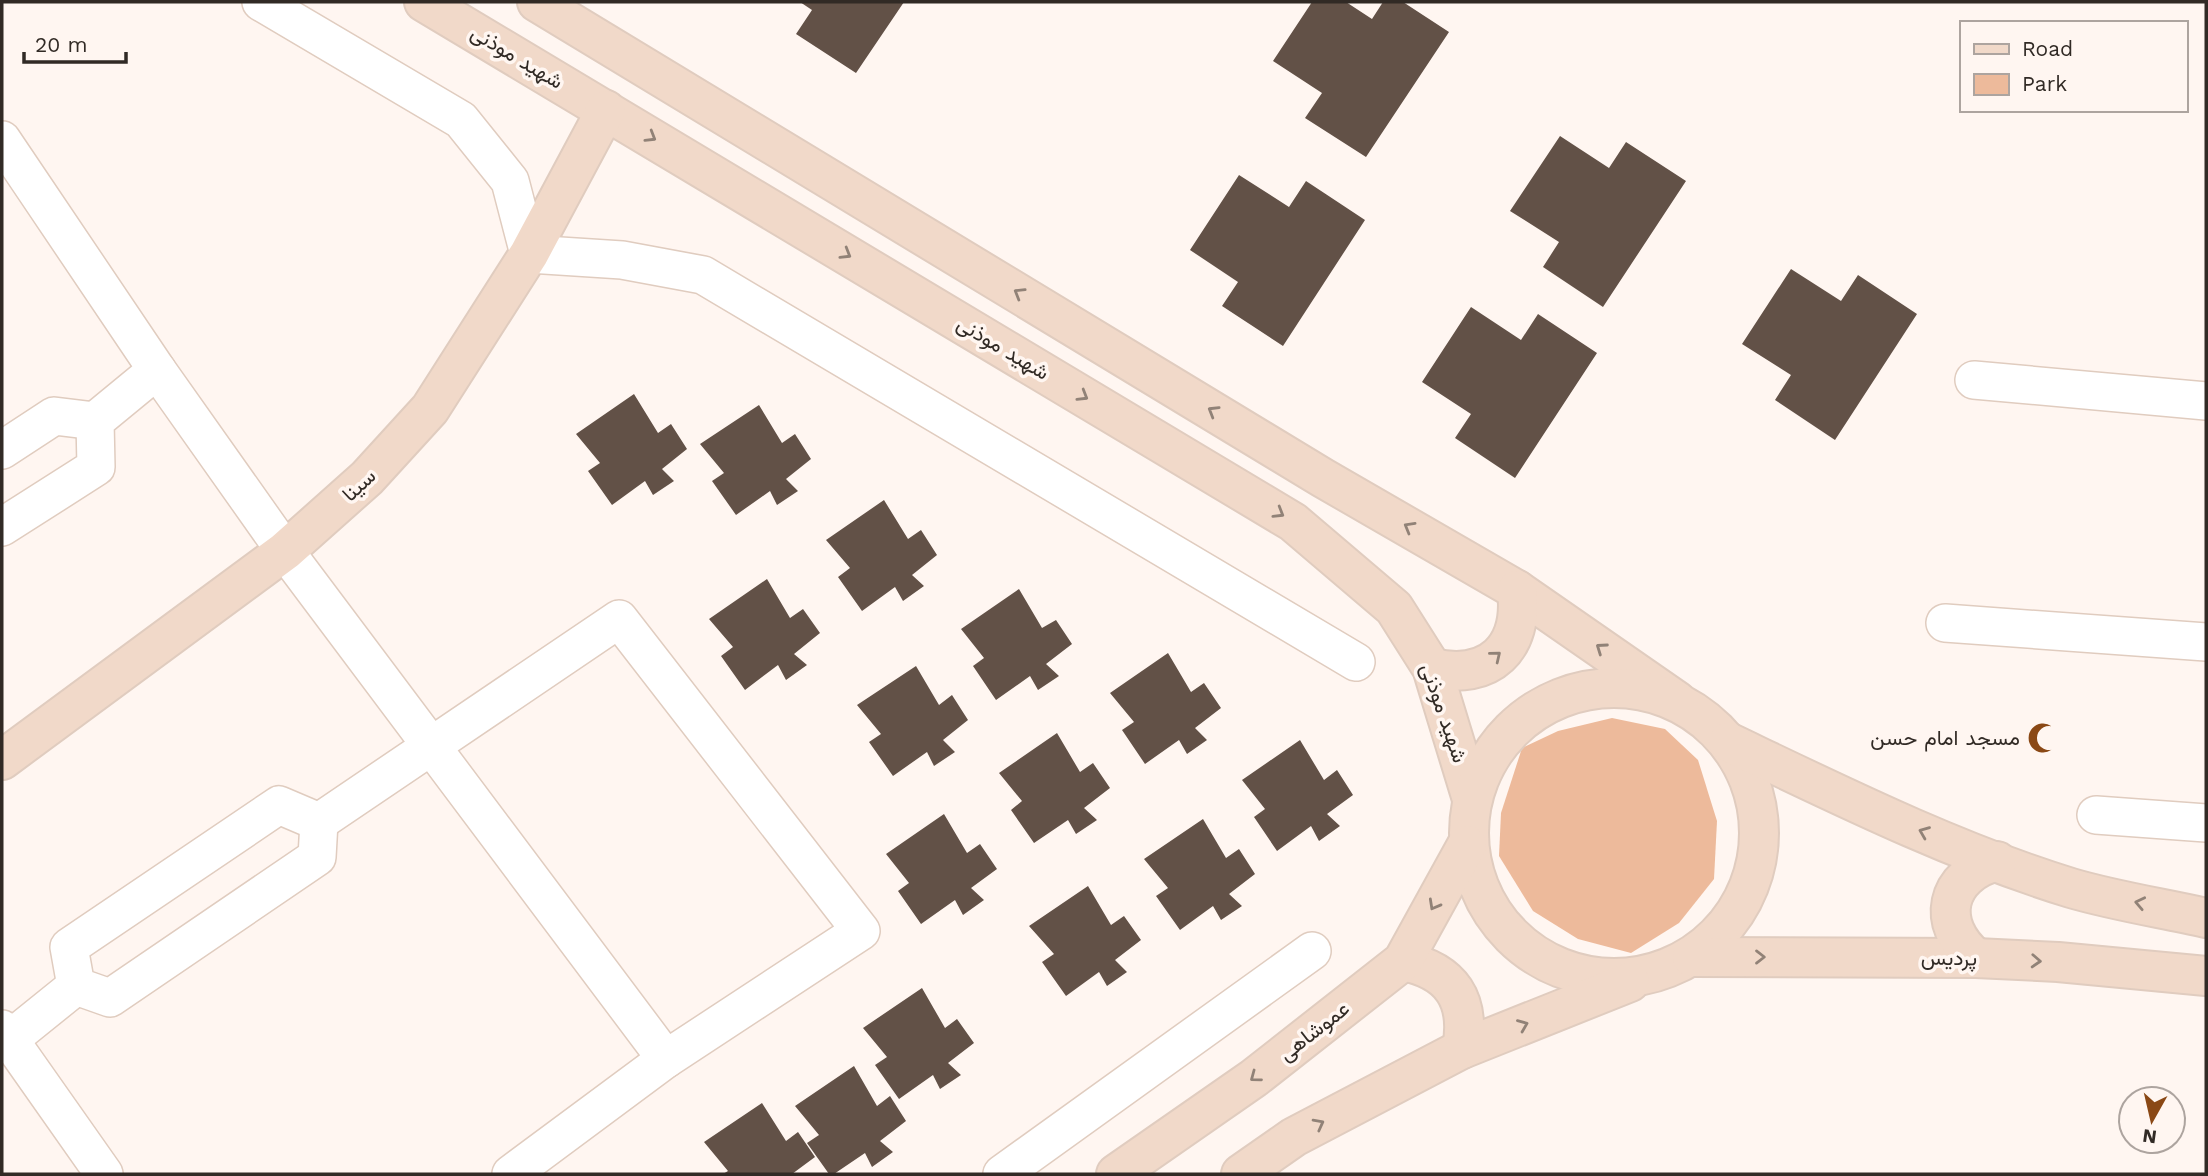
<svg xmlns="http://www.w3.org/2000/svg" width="2208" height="1176" font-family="'Work Sans',Vazirmatn,sans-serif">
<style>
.green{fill:#edba9b}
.building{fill:#625147}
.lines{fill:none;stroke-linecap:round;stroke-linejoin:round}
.street-casing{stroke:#e0ccbf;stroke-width:40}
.secondary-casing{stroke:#e0ccbf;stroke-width:42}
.street{stroke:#fff;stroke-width:37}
.secondary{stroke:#f1d9c9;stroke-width:38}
.oneway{stroke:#918277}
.labels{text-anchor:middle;stroke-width:7;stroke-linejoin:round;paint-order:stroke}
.street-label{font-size:21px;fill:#312a25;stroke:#fff6f1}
.poi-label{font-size:21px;fill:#312a25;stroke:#fff6f1;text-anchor:end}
</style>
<rect width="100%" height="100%" fill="#fff6f1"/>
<path class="green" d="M1612,718L1665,729L1698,760L1717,821L1714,879L1679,923L1631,953L1578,939L1533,911L1499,856L1501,813L1522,748L1558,731Z"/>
<g class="building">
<path d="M800,2H904L856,73L796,34L812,10Z"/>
<path d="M1312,2H1346L1372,19L1383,2H1403L1449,32L1366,157L1305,118L1322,93L1273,61Z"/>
<path d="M1560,136L1609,168L1626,142L1686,181L1603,307L1543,267L1559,242L1510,211Z"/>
<path d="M1239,175L1289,207L1306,181L1365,220L1283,346L1222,306L1238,282L1190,250Z"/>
<path d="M1791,269L1841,301L1858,275L1917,314L1835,440L1775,400L1791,375L1742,344Z"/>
<path d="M1471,307L1521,340L1538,314L1597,353L1515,478L1455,438L1471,414L1422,382Z"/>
<path d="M634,394L658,433L671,424L687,449L662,469L674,481L653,495L645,481L612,505L588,471L600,463L576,434Z"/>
<path d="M759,405L782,443L795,434L811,459L786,479L798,491L777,505L770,491L736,515L712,481L724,473L700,444Z"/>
<path d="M884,500L908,539L921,530L937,555L912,575L924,586L903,601L895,587L862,611L838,577L850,568L826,540Z"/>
<path d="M767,579L790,618L803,609L820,633L794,654L807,665L786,680L778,665L745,690L721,656L733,647L709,619Z"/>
<path d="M1019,589L1042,628L1056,620L1072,644L1046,664L1059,676L1038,690L1030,676L996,700L973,666L984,658L961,629Z"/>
<path d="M1168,653L1191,692L1204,683L1221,708L1195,728L1207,740L1187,754L1179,740L1145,764L1122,730L1134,722L1110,693Z"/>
<path d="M916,666L939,705L952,695L968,720L943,740L955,752L934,766L927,752L893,776L869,742L881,734L857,705Z"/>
<path d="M1057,733L1080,772L1093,763L1110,788L1084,808L1097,820L1076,834L1068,820L1034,843L1011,810L1022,801L999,773Z"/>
<path d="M1300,740L1324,780L1337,770L1353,795L1327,814L1340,826L1319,841L1311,826L1277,851L1254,817L1265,809L1242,780Z"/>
<path d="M944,814L967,853L980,844L997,869L971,888L984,900L963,915L955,900L921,924L898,891L909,883L886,854Z"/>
<path d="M1203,819L1226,858L1239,849L1255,874L1229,894L1242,906L1221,920L1213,906L1180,930L1156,896L1168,888L1144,859Z"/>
<path d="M1088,886L1111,925L1124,916L1141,940L1115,960L1127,972L1107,986L1099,972L1066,996L1042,962L1054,954L1029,926Z"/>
<path d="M922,988L945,1028L957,1019L974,1043L948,1063L961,1075L940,1089L933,1075L899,1099L875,1065L887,1057L863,1028Z"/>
<path d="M854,1066L877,1106L890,1096L906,1121L880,1141L893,1152L872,1167L865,1153L834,1174H829L807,1143L819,1135L795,1106Z"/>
<path d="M762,1103L786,1141L798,1132L815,1157L792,1174H723L728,1171L704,1142Z"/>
</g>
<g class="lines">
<g class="street-casing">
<g id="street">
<path d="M261,2L461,120L510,181L529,254L622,260L703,275L1356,662"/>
<path d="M2,140L157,370L285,551L666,1059"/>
<path d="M1974,380L2206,401"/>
<path d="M2,450L54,416L95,421"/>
<path d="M2,527L96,467L95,421L157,370"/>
<path d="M1945,623L2206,642"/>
<path d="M279,805L319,822L317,857L110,998L76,986L69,947Z"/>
<path d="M2096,815L2206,823"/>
<path d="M319,822L619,619L861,931L666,1059L511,1174"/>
<path d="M2,1029L104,1174"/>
<path d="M9,1040L76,986"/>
<path d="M1002,1174L1312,951"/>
</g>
</g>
<g class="secondary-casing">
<g id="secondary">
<path d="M424,2L1293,522L1394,608L1432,668L1471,796"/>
<path d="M537,2L1323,478L1517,590L1677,701"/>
<path d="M1432,668C1490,681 1524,648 1517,590"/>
<circle cx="1614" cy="833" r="145"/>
<path d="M1728,742C1839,795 1954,852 2071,888C2115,901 2162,908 2206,918"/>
<path d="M2,760L285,551L367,478L430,409L529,254L606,110"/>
<path d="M1692,957L1976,958L2058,962L2206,976"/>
<path d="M1976,958C1935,924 1945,875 1997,861"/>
<path d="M1403,961C1452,971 1471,1000 1462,1049"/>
<path d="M1116,1174L1254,1078L1403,961L1467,845"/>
<path d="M1241,1174L1294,1137L1462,1049L1630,982"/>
</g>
</g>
<use href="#street" class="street"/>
<use href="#secondary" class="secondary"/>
</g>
<defs><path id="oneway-chevron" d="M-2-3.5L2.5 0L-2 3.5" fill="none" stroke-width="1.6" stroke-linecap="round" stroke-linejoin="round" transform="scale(1.75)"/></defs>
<g class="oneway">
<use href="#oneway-chevron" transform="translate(651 137) rotate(31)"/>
<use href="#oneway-chevron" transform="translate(846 254) rotate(31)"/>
<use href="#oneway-chevron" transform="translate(1019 293) rotate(-149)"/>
<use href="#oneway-chevron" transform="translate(1083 396) rotate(31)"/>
<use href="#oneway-chevron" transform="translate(1213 411) rotate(-149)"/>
<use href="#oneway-chevron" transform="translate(1279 513) rotate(31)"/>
<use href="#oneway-chevron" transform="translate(1409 527) rotate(-150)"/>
<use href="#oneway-chevron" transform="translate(1601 648) rotate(-145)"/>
<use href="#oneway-chevron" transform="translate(1496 656) rotate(-39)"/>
<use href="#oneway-chevron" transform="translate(1924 832) rotate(-158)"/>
<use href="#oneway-chevron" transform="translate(2140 903) rotate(-168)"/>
<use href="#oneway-chevron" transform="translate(1434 905) rotate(119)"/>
<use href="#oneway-chevron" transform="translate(1760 957)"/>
<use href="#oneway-chevron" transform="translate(2036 961) rotate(3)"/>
<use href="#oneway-chevron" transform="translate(1523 1025) rotate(-22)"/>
<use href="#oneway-chevron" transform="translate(1255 1077) rotate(143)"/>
<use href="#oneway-chevron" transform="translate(1319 1124) rotate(-28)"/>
</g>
<defs>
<g id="mosque-bare" transform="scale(2.415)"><path d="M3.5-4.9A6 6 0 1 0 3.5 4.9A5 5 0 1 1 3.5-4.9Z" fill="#8a4815" stroke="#fff6f1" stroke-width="2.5" paint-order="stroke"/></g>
</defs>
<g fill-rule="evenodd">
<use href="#mosque-bare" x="2043" y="738"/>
</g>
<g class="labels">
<g class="street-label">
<text transform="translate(517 57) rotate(31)" y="7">شهید موذنی</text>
<text transform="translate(1003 348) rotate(31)" y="7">شهید موذنی</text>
<text transform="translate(359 485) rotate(-43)" y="7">سینا</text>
<text transform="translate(1444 713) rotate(71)" y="7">شهید موذنی</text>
<text transform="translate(1949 958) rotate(1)" y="7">پردیس</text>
<text transform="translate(1314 1031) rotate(-38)" y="7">عموشاهی</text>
</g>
<g class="poi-label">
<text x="2020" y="745">مسجد امام حسن</text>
</g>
</g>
<rect width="2208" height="1176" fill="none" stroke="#312a25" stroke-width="7"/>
<rect x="1960" y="21" width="228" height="91" fill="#fff6f1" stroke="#ada49f" stroke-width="2"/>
<rect x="1974" y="44" width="35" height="10" fill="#f1d9c9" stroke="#ada49f" stroke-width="2"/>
<text x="2022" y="56" font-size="21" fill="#312a25">Road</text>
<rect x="1974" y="74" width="35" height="21" fill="#edba9b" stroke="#ada49f" stroke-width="2"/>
<text x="2022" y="91" font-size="21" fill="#312a25">Park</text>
<g transform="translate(2152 1120) rotate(188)"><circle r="33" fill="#fff6f1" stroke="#ada49f" stroke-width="2"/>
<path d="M0-5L12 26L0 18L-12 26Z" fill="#8a4815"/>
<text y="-10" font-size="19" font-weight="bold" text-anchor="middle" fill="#312a25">N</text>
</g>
<path d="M24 52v10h102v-10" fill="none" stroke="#312a25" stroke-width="3.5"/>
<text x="35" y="52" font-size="21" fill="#312a25" stroke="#fff6f1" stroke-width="5" paint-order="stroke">20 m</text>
</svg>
